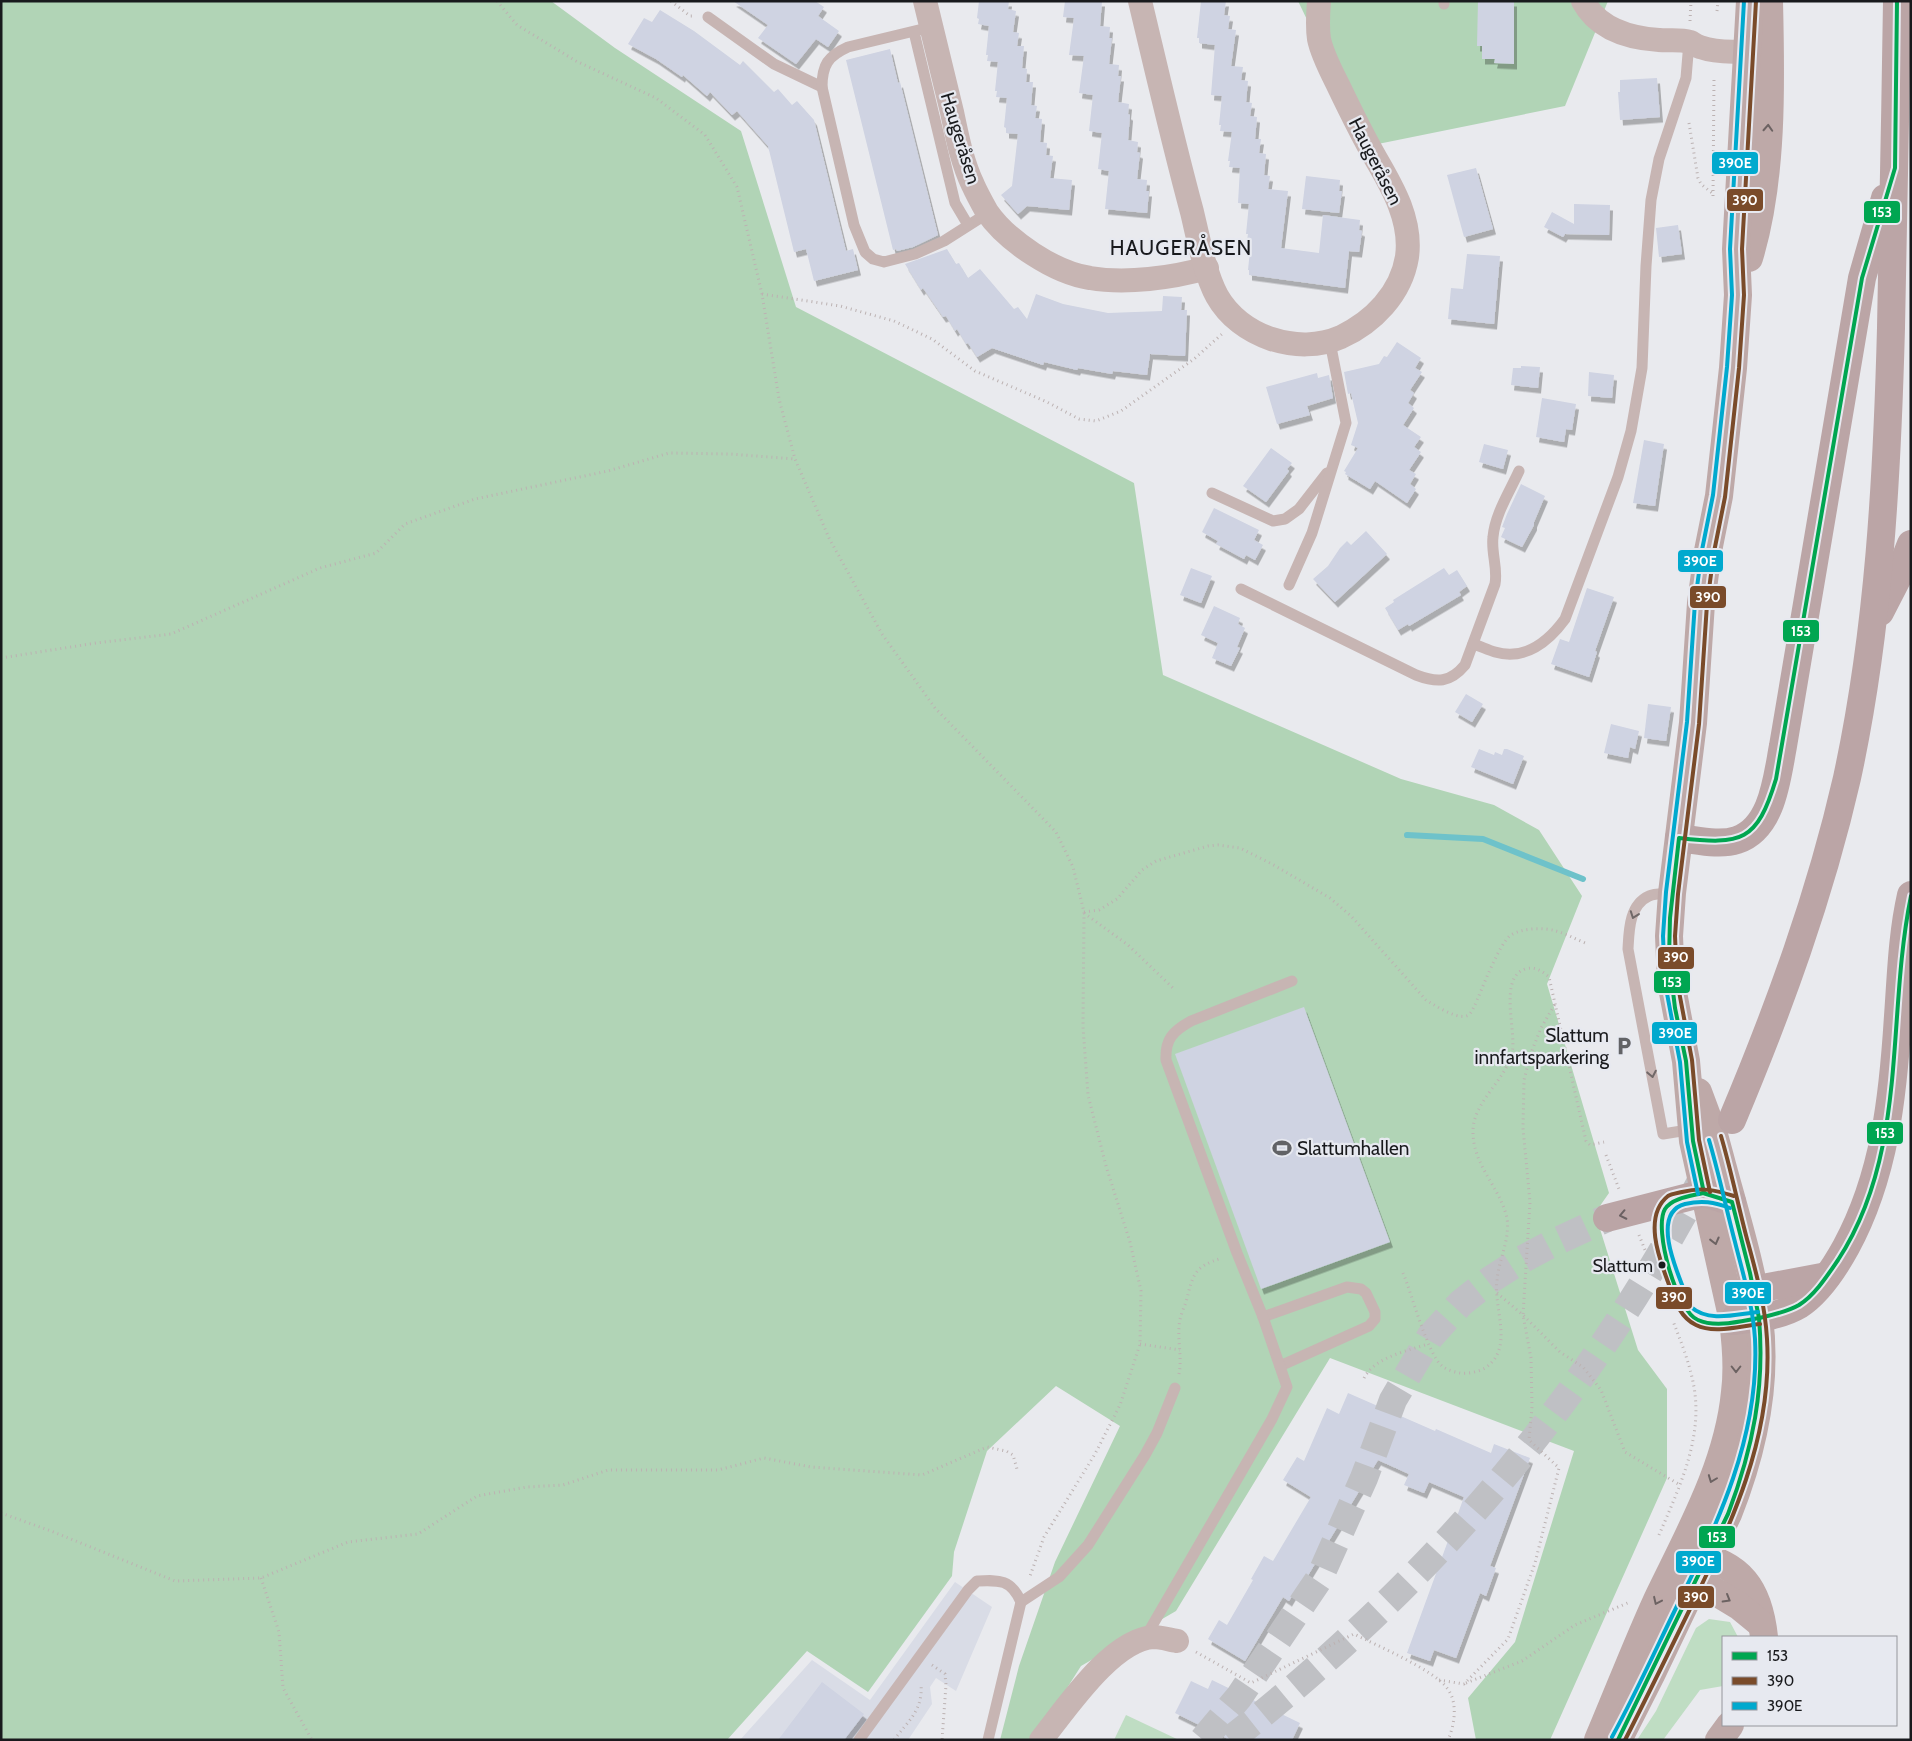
<svg xmlns="http://www.w3.org/2000/svg" width="1912" height="1741" font-family="Cabin,sans-serif">
<style>
.built{fill:#d9dce6}
.green{fill:#bfddc3}
.forest{fill:#b1d4b6}
.lines{fill:none;stroke-linecap:round;stroke-linejoin:round}
.stream{stroke:#6ec2ca;stroke-width:6}
.building{fill:#cfd3e2;filter:url(#shadow)}
.highway-tunnel{stroke:#bfc0c4;stroke-width:28;stroke-dasharray:28 14;stroke-linecap:butt}
.path{stroke:#bcb2b2;stroke-width:3;stroke-dasharray:1 4;stroke-linecap:butt}
.lane{stroke:#c7b5b3;stroke-width:11}
.street{stroke:#c7b5b3;stroke-width:24}
.secondary{stroke:#bea9a8;stroke-width:28}
.highway{stroke:#bba5a6;stroke-width:28}
.bus-1-casing{stroke:#e7e9f0;stroke-width:8}
.bus-2-casing{stroke:#e7e9f0;stroke-width:8}
.bus-3-casing{stroke:#e7e9f0;stroke-width:8}
.bus-1{stroke:#00a651;stroke-width:4}
.bus-2{stroke:#7a4b2a;stroke-width:4}
.bus-3{stroke:#00a9ce;stroke-width:4}
.oneway{stroke:#6c6262}
.oneway2{stroke:#706868}
.oneway3{stroke:#6a6062}
.bus-dot{fill:#191a1d;stroke:#e7e9f0;stroke-width:2}
.labels{text-anchor:middle;stroke-width:4.5;stroke-linejoin:round;paint-order:stroke}
.bus-label{font-size:18px;fill:#191a1d;stroke:#e7e9f0;text-anchor:end}
.street-label{font-size:19px;fill:#191a1d;stroke:#e7e9f0}
.poi-label{font-size:19px;fill:#191a1d;stroke:#e7e9f0;text-anchor:end}
.quarter-label{font-size:21px;letter-spacing:1px;fill:#191a1d;stroke:#e7e9f0}
.line-badge{stroke:#e7e9f0;stroke-width:2}
.badge-label{font-size:14px;text-anchor:middle;font-weight:bold;fill:#fff}
</style>
<defs>
<filter id="shadow"><feDropShadow dx="3" dy="5.5" stdDeviation="0" flood-color="#0004"/></filter>
</defs>
<rect width="100%" height="100%" fill="#e9eaee"/>
<path class="built" d="M955,1582L992,1607L956,1691L936,1678L930,1687L932,1704L908,1740H740L812,1660L870,1700Z"/>
<g class="green">
<path d="M1709,1619L1730,1622L1738,1637H1723V1686L1700,1690L1663,1740H1637L1656,1711L1696,1628Z"/>
<path d="M1126,1715L1179,1740H1114Z"/>
</g>
<g class="forest">
<path d="M1,1H551L615,48L741,131L796,307L1134,483L1163,675L1401,779L1494,805L1539,830L1582,896L1547,984L1609,1193L1595,1213L1638,1350L1667,1389V1478L1550,1740H1476L1468,1698L1515,1642L1574,1451L1330,1358L1176,1611L1081,1666L1034,1740H1000L1019,1666L1055,1562L1120,1426L1056,1386L987,1451L954,1552L952,1576L868,1692L807,1651L727,1740H1Z"/>
<path d="M1298,1H1608L1565,106L1368,146Z"/>
</g>
<g class="lines">
<path class="stream" d="M1407,835L1483,839L1583,879"/>
</g>
<g class="building">
<path d="M733,1H815L824,7L818,16L839,31L828,47L816,39L796,64L758,38L768,25Z"/>
<path d="M979,1H1009L1008,9L1016,11L1013,32L1019,33L1017,46H1024L1022,68L1027,69L1026,82H1033L1031,105L1037,106L1035,118L1042,119L1040,142L1047,143L1046,155L1053,156L1050,178L1072,180L1069,210L1027,206L1018,214L1001,195L1012,186L1018,134L1006,133V128L1004,127L1007,98L996,97L997,91H995L998,62L987,61L988,55H986L989,26L978,24L979,19L977,18Z"/>
<path d="M1065,1H1102L1100,26L1110,27L1109,38H1112L1109,64L1119,65L1118,76H1121L1118,102L1129,104L1128,114L1130,115L1128,140L1138,142L1137,152L1140,153L1137,179L1147,180L1146,191H1149L1147,213L1105,209L1109,171L1098,169L1102,133L1089,131L1093,95L1079,93L1084,56L1069,55L1074,18L1063,17Z"/>
<path d="M1201,1H1226L1224,15L1230,16L1228,29L1236,30L1231,66L1243,67L1241,80L1248,81L1246,102L1252,103L1250,116L1257,117L1255,139H1261L1259,153L1266,154L1264,175L1270,176L1268,189L1288,191L1281,248L1319,253L1323,215L1360,220L1359,230L1362,231L1359,252L1349,251L1345,288L1249,275V270H1248L1251,240H1247L1248,234H1246L1249,204L1238,203L1240,168L1229,167L1230,161H1228L1232,132L1220,131L1221,125H1219L1222,96L1211,95L1215,45L1199,43V38H1197Z"/>
<path d="M1478,1H1514V64L1494,63L1495,59H1482V46H1477Z"/>
<path d="M660,10L694,31L740,65L743,61L774,92L778,89L792,105L797,101L814,120L846,251L853,249L858,270L814,281L806,249L794,252L768,146L737,111L732,115L710,92L707,96L683,75L682,77L656,59L628,44L644,18L652,22Z"/>
<path d="M890,49L898,83L900,82L938,235L913,247L897,251L896,249L893,250L846,60Z"/>
<path d="M1657,78L1660,117L1620,120L1618,92H1620V80Z"/>
<path d="M1476,168L1493,229L1464,237L1447,175Z"/>
<path d="M1306,176L1340,180L1339,191H1342L1339,213L1302,209Z"/>
<path d="M1574,204L1610,205L1609,235L1565,234L1563,237L1544,227L1552,212L1574,224Z"/>
<path d="M1678,225L1682,254L1659,257L1656,228Z"/>
<path d="M947,249L956,264L959,263L968,278L980,269L1014,309L1018,307L1027,319L1036,294L1063,304L1108,313L1162,311L1163,296L1182,297L1181,310H1187L1185,356L1150,354L1147,375L1113,371L1112,374L1078,368L1077,370L1044,362L1043,365L992,348L977,357L968,343L966,344L957,329L955,331L946,316L943,317L923,288L921,290L905,264Z"/>
<path d="M1467,254L1500,256L1494,324L1448,319L1451,288L1463,289Z"/>
<path d="M1397,342L1421,358L1415,368L1422,372L1410,390L1414,393L1408,403L1414,408L1403,425L1421,437L1414,447L1421,452L1409,470L1416,474L1410,484L1416,489L1407,503L1375,481L1370,489L1345,474L1346,472L1344,471L1358,448L1351,445L1358,423L1351,393L1348,394L1344,372L1379,364L1384,356L1387,357Z"/>
<path d="M1521,366L1540,367L1538,388L1511,385L1513,368H1521Z"/>
<path d="M1589,372L1614,375L1612,398L1588,396Z"/>
<path d="M1317,373L1318,378L1329,375L1333,398L1307,406L1310,415L1277,424L1266,387Z"/>
<path d="M1542,398L1576,404L1572,430L1566,429L1564,442L1536,437Z"/>
<path d="M1644,440L1664,444L1655,506L1633,503Z"/>
<path d="M1484,444L1508,450L1503,469L1479,462Z"/>
<path d="M1271,448L1292,463L1287,469L1289,471L1266,502L1243,486Z"/>
<path d="M1521,484L1545,496L1534,522V525L1522,547L1501,537L1505,528L1502,527L1507,514Z"/>
<path d="M1214,508L1259,530L1254,540L1263,545L1255,560L1246,555L1244,559L1216,544L1218,541L1202,532Z"/>
<path d="M1366,531L1387,554L1335,602L1313,579L1328,566L1340,548L1347,541L1351,545Z"/>
<path d="M1191,568L1212,576L1201,603L1180,595Z"/>
<path d="M1444,568L1449,575L1457,570L1467,586L1459,592L1461,595L1409,626L1408,624L1398,630L1385,608L1394,602L1393,600Z"/>
<path d="M1587,588L1614,597L1595,651L1597,652L1589,677L1551,664L1560,639L1569,642Z"/>
<path d="M1214,606L1240,618L1238,624L1245,628L1237,647L1240,648L1231,666L1212,658L1218,643L1201,635Z"/>
<path d="M1466,694L1483,704L1472,722L1455,712Z"/>
<path d="M1648,704L1671,707L1666,741L1644,738Z"/>
<path d="M1611,724L1639,731L1635,749L1630,747L1628,758L1604,753Z"/>
<path d="M1479,749L1494,755L1495,752L1502,755L1504,749H1507L1524,756L1513,784L1471,767Z"/>
<path d="M1304,1007L1390,1242L1261,1289L1175,1054Z"/>
<path d="M1348,1393L1435,1431L1436,1429L1491,1453L1494,1444L1530,1458L1490,1566L1496,1568L1486,1596L1480,1593L1456,1658L1434,1650L1430,1661L1407,1653L1464,1497L1429,1482L1424,1493L1404,1485L1409,1474L1378,1460L1304,1582L1301,1581L1289,1601L1283,1597L1245,1661L1208,1639L1219,1620L1227,1625L1253,1580L1251,1579L1264,1556L1273,1561L1311,1497L1283,1480L1297,1457L1304,1461L1327,1408L1339,1414Z"/>
<path d="M1212,1680L1300,1723L1292,1740H1230L1175,1713L1191,1681L1208,1689Z"/>
<path d="M822,1682L864,1714L844,1740H778Z"/>
</g>
<g class="lines">
<g class="highway-tunnel">
<path d="M1203,1740L1239,1697L1319,1579L1364,1478L1393,1400L1430,1337L1461,1303L1490,1280L1521,1260L1553,1243L1607,1218"/>
<path d="M1230,1740C1429,1584 1585,1403 1702,1179"/>
</g>
<g class="path">
<path d="M497,1L517,25L576,61L656,98L705,135L737,187L762,294L779,399L795,459L829,538L882,634L935,708L1056,832L1073,867L1084,912L1083,1027L1088,1095L1106,1166L1130,1242L1141,1291L1140,1344L1120,1405L1095,1454L1044,1537L1030,1576"/>
<path d="M671,1L690,16H693"/>
<path d="M1717,11L1718,1"/>
<path d="M1690,21L1691,1"/>
<path d="M1689,123L1698,178L1701,184L1712,193"/>
<path d="M1713,196L1714,79"/>
<path d="M762,294L840,306L894,321L932,339L975,371L1047,402L1079,419L1096,421L1121,411L1194,359L1222,334"/>
<path d="M1,658L96,643L171,634L320,568L376,553L405,524L475,499L608,471L669,453L730,454L795,459"/>
<path d="M1084,912L1099,910L1117,899L1142,870L1156,861L1208,846L1218,845L1240,848L1272,864L1330,898L1351,916L1426,1000C1434,1005 1456,1019 1466,1016C1470,1015 1472,1011 1474,1007C1481,992 1499,943 1511,935C1522,928 1543,927 1556,931C1567,934 1577,940 1588,944"/>
<path d="M1084,913L1128,945L1173,988"/>
<path d="M1606,1155L1619,1189"/>
<path d="M1639,1235L1645,1250"/>
<path d="M1403,1273C1412,1294 1427,1353 1442,1366C1447,1370 1454,1372 1460,1373C1468,1374 1478,1372 1485,1368C1515,1348 1493,1309 1497,1280C1499,1258 1512,1236 1506,1214C1497,1184 1472,1163 1473,1130C1474,1101 1505,1081 1512,1053C1517,1032 1498,978 1525,969C1535,966 1542,971 1549,977L1586,1141L1590,1145L1604,1142"/>
<path d="M1497,1293L1523,1315L1560,1352L1583,1367L1601,1390L1625,1452L1680,1485"/>
<path d="M1140,1344L1180,1350"/>
<path d="M1179,1374C1182,1359 1178,1343 1179,1328C1179,1319 1183,1310 1186,1302C1193,1275 1193,1267 1222,1258"/>
<path d="M1364,1378C1375,1357 1407,1351 1428,1344"/>
<path d="M1,1513L51,1531L175,1581L261,1578L348,1542L418,1534L477,1496L527,1487L563,1485L608,1470H718L764,1458L811,1467L922,1475L987,1447L1006,1451L1013,1455L1017,1469"/>
<path d="M1659,1535C1679,1488 1703,1439 1694,1387C1690,1364 1681,1342 1673,1321"/>
<path d="M261,1578L279,1632L283,1688L312,1740"/>
<path d="M1196,1652L1251,1683L1354,1634C1376,1645 1434,1670 1447,1688C1458,1702 1455,1724 1448,1740"/>
<path d="M932,1665L945,1674L946,1685L942,1740"/>
<path d="M1439,1680L1464,1684L1508,1639L1535,1563L1559,1468L1529,1440L1532,1407L1531,1358L1523,1315L1530,1202L1523,1128L1524,1080L1531,1053L1541,1028L1555,1004"/>
<path d="M1466,1683L1522,1661L1575,1625L1630,1602"/>
<path d="M894,1740C909,1720 923,1710 921,1684"/>
</g>
<g class="lane">
<path d="M1444,4V1"/>
<path d="M708,17L774,64L822,87"/>
<path d="M931,27L848,47C828,56 822,65 822,87L854,225L865,252L873,259L884,262L915,254L944,241L988,213"/>
<path d="M914,32L955,203L968,225"/>
<path d="M1212,493L1273,521L1285,519L1299,509L1327,473"/>
<path d="M1289,585L1312,533L1346,423L1330,342"/>
<path d="M1241,589L1416,675C1437,683 1450,683 1465,665L1495,584C1498,568 1491,553 1493,537C1495,514 1510,491 1519,471"/>
<path d="M1473,644C1480,646 1488,650 1495,652C1525,661 1549,641 1565,619L1618,477L1631,431L1642,368L1646,266L1651,200L1659,159L1686,78L1689,42"/>
<path d="M1672,893C1665,894 1655,893 1649,896C1629,905 1629,931 1628,949L1663,1134L1694,1129"/>
<path d="M1669,1205C1648,1233 1674,1281 1686,1310C1700,1325 1714,1324 1733,1321"/>
<path d="M1263,1317L1347,1287L1361,1289L1366,1293L1375,1312V1319L1369,1326L1280,1366"/>
<path d="M1021,1602L1059,1577L1088,1545L1145,1455L1157,1433L1175,1388"/>
<path d="M1145,1638L1272,1419L1287,1387L1263,1317L1237,1253L1166,1060C1165,1039 1173,1031 1191,1021L1292,981"/>
<path d="M859,1740L968,1590L977,1581C999,1580 1011,1579 1021,1602L988,1740"/>
</g>
<g class="street">
<path d="M925,1C934,38 943,75 952,112C957,136 962,162 973,185C977,194 982,203 987,212C1007,241 1055,273 1090,278C1126,284 1172,278 1207,268"/>
<path d="M1140,1C1157,72 1173,142 1192,212C1198,237 1205,274 1217,296C1240,337 1298,356 1341,337C1373,322 1401,294 1407,257C1412,221 1393,188 1376,159C1362,135 1350,110 1338,85C1331,71 1322,54 1319,39C1317,26 1318,14 1319,1"/>
<path d="M1583,1C1598,29 1629,38 1659,40C1668,41 1680,39 1690,42C1693,43 1696,46 1700,47C1717,53 1749,54 1765,46"/>
<path d="M1041,1740C1066,1709 1112,1639 1154,1637C1161,1637 1170,1640 1177,1641"/>
</g>
<g class="secondary">
<path d="M1749,258C1773,179 1771,83 1769,1"/>
<path d="M1691,1554C1741,1563 1759,1589 1764,1637"/>
<path d="M1684,1566L1696,1580L1739,1606L1761,1624"/>
<path d="M1598,1740C1618,1693 1636,1646 1657,1600C1688,1535 1728,1466 1735,1392C1738,1369 1736,1344 1733,1321L1693,1141L1686,1061L1671,982L1669,936L1672,893L1693,723L1701,603L1708,551L1719,496L1733,368L1738,295L1736,249L1750,1"/>
<path d="M1618,1740L1651,1675L1728,1514C1753,1451 1768,1385 1759,1317C1751,1263 1734,1210 1720,1157L1714,1135L1698,1092"/>
<path d="M1719,1740L1730,1725"/>
</g>
<g class="highway">
<path d="M1880,612L1898,577L1911,544"/>
<path d="M1679,838C1697,840 1719,846 1737,840C1773,828 1777,777 1783,746L1862,278L1885,198"/>
<path d="M1732,1120C1779,1008 1820,896 1847,778C1879,630 1887,479 1891,328C1894,219 1895,110 1897,1"/>
<path d="M1607,1218L1704,1193L1732,1202"/>
<path d="M1733,1321C1755,1318 1779,1317 1799,1305C1819,1292 1835,1267 1846,1247C1885,1175 1893,1096 1898,1016C1901,975 1902,935 1911,895"/>
<path d="M1733,1321L1754,1291L1768,1287L1827,1276"/>
</g>
<g class="bus-1-casing">
<g id="bus-1">
<path d="M1703,1193L1732,1202L1750,1273L1759,1318C1741,1321 1716,1328 1698,1320C1677,1312 1653,1229 1665,1209C1672,1198 1691,1196 1703,1193Z"/>
<path d="M1704,1193L1693,1141L1686,1061L1675,1008L1669,959L1670,918L1679,838C1742,845 1757,842 1776,779L1862,278L1895,168L1897,1"/>
<path d="M1759,1318C1772,1315 1787,1312 1799,1305C1815,1295 1827,1276 1838,1260C1909,1151 1886,1018 1911,896"/>
<path d="M1618,1740L1728,1514C1753,1448 1765,1388 1759,1318"/>
</g>
</g>
<g class="bus-2-casing">
<g id="bus-2">
<path d="M1710,1192L1699,1140L1692,1060L1677,981L1675,936L1678,894L1699,724L1707,604L1714,552L1725,497L1739,368L1744,295L1742,249L1756,1"/>
<path d="M1734,1196C1715,1190 1702,1187 1682,1192C1678,1193 1671,1194 1668,1196C1643,1216 1659,1258 1668,1282C1674,1298 1679,1317 1696,1325C1714,1334 1740,1326 1760,1324"/>
<path d="M1625,1740C1647,1697 1668,1654 1689,1611C1731,1525 1773,1437 1767,1339C1765,1304 1756,1272 1747,1239C1738,1205 1731,1170 1721,1136"/>
</g>
</g>
<g class="bus-3-casing">
<g id="bus-3">
<path d="M1698,1194L1687,1142L1680,1062L1665,983L1663,936L1666,892L1687,722L1695,602L1702,550L1713,495L1727,367L1732,295L1730,249L1744,1"/>
<path d="M1730,1208C1714,1202 1702,1200 1685,1204C1647,1214 1682,1283 1691,1307C1709,1323 1737,1314 1758,1312"/>
<path d="M1612,1737C1635,1695 1655,1651 1676,1608C1718,1523 1760,1436 1755,1339C1753,1306 1743,1274 1735,1242C1726,1208 1719,1174 1709,1140"/>
</g>
</g>
<use href="#bus-1" class="bus-1"/>
<use href="#bus-2" class="bus-2"/>
<use href="#bus-3" class="bus-3"/>
</g>
<defs><path id="oneway-chevron" d="M-2-3.5L2.5 0L-2 3.5" fill="none" stroke-width="1.6" stroke-linecap="round" stroke-linejoin="round" transform="scale(1.25)"/></defs>
<g class="oneway">
<use href="#oneway-chevron" transform="translate(1768 128) rotate(-87)"/>
<use href="#oneway-chevron" transform="translate(1715 1241) rotate(76)"/>
<use href="#oneway-chevron" transform="translate(1736 1369) rotate(90)"/>
<use href="#oneway-chevron" transform="translate(1712 1479) rotate(111)"/>
<use href="#oneway-chevron" transform="translate(1727 1599) rotate(30)"/>
<use href="#oneway-chevron" transform="translate(1657 1601) rotate(115)"/>
</g>
<g class="oneway2">
<use href="#oneway-chevron" transform="translate(1634 915) rotate(110)"/>
<use href="#oneway-chevron" transform="translate(1652 1074) rotate(79)"/>
</g>
<use class="oneway3" href="#oneway-chevron" transform="translate(1623 1215) rotate(168)"/>
<defs>
<g id="parking-bare" transform="scale(1.5)"><path d="M-3.5-5.5H1a3.5 3.5 0 0 1 0 7H-1V5.5H-3.5ZM-1-3.4V-.6H.8a1.4 1.4 0 0 0 0-2.8Z" fill="#626366" stroke="#e7e9f0" stroke-width="2.5" paint-order="stroke"/></g>
<g id="stadium-bare" transform="scale(1.5)"><path d="M0-5a6.5 5 0 1 0 0 10a6.5 5 0 1 0 0-10ZM-3.5-1.8h7v3.6h-7Z" fill="#626366" stroke="#e7e9f0" stroke-width="2.5" paint-order="stroke"/></g>
</defs>
<g fill-rule="evenodd">
<use href="#parking-bare" x="1624" y="1046"/>
<use href="#stadium-bare" x="1282" y="1148"/>
</g>
<circle class="bus-dot" cx="1662" cy="1265" r="4.5"/>
<g class="labels">
<g class="bus-label">
<text x="1653" y="1272">Slattum</text>
</g>
<g class="street-label">
<text transform="translate(961 138) rotate(73)" y="7">Haugeråsen</text>
<text transform="translate(1376 161) rotate(63)" y="7">Haugeråsen</text>
</g>
<g class="poi-label">
<text x="1609" y="1042">Slattum<tspan x="1609" dy="22">innfartsparkering</tspan></text>
<text x="1297" y="1155" text-anchor="start">Slattumhallen</text>
</g>
<g class="quarter-label">
<text x="1181" y="255">HAUGERÅSEN</text>
</g>
</g>
<g class="line-badge">
<rect x="1711" y="151" width="48" height="24" rx="5" fill="#00a9ce"/>
<rect x="1726" y="188" width="38" height="24" rx="5" fill="#7a4b2a"/>
<rect x="1863" y="200" width="38" height="24" rx="5" fill="#00a651"/>
<rect x="1677" y="549" width="47" height="24" rx="5" fill="#00a9ce"/>
<rect x="1689" y="585" width="38" height="24" rx="5" fill="#7a4b2a"/>
<rect x="1782" y="619" width="38" height="24" rx="5" fill="#00a651"/>
<rect x="1657" y="946" width="38" height="24" rx="5" fill="#7a4b2a"/>
<rect x="1653" y="970" width="38" height="24" rx="5" fill="#00a651"/>
<rect x="1651" y="1021" width="47" height="24" rx="5" fill="#00a9ce"/>
<rect x="1866" y="1121" width="38" height="24" rx="5" fill="#00a651"/>
<rect x="1724" y="1281" width="48" height="24" rx="5" fill="#00a9ce"/>
<rect x="1655" y="1286" width="38" height="24" rx="5" fill="#7a4b2a"/>
<rect x="1698" y="1525" width="38" height="24" rx="5" fill="#00a651"/>
<rect x="1675" y="1550" width="47" height="24" rx="5" fill="#00a9ce"/>
<rect x="1677" y="1585" width="38" height="24" rx="5" fill="#7a4b2a"/>
</g>
<g class="badge-label">
<text x="1735" y="168">390E</text>
<text x="1745" y="205">390</text>
<text x="1882" y="217">153</text>
<text x="1700" y="566">390E</text>
<text x="1708" y="602">390</text>
<text x="1801" y="636">153</text>
<text x="1676" y="962">390</text>
<text x="1672" y="987">153</text>
<text x="1675" y="1038">390E</text>
<text x="1885" y="1138">153</text>
<text x="1748" y="1298">390E</text>
<text x="1674" y="1302">390</text>
<text x="1717" y="1542">153</text>
<text x="1698" y="1566">390E</text>
<text x="1696" y="1602">390</text>
</g>
<rect width="1912" height="1741" fill="none" stroke="#191a1d" stroke-width="5"/>
<rect x="1722" y="1636" width="175" height="90" fill="#e7e9f0" stroke="#95969c"/>
<rect x="1732" y="1652" width="25" height="8" fill="#00a651" stroke="#95969c"/>
<text x="1767" y="1661" font-size="15" fill="#191a1d">153</text>
<rect x="1732" y="1677" width="25" height="8" fill="#7a4b2a" stroke="#95969c"/>
<text x="1767" y="1686" font-size="15" fill="#191a1d">390</text>
<rect x="1732" y="1702" width="25" height="8" fill="#00a9ce" stroke="#95969c"/>
<text x="1767" y="1711" font-size="15" fill="#191a1d">390E</text>
</svg>
